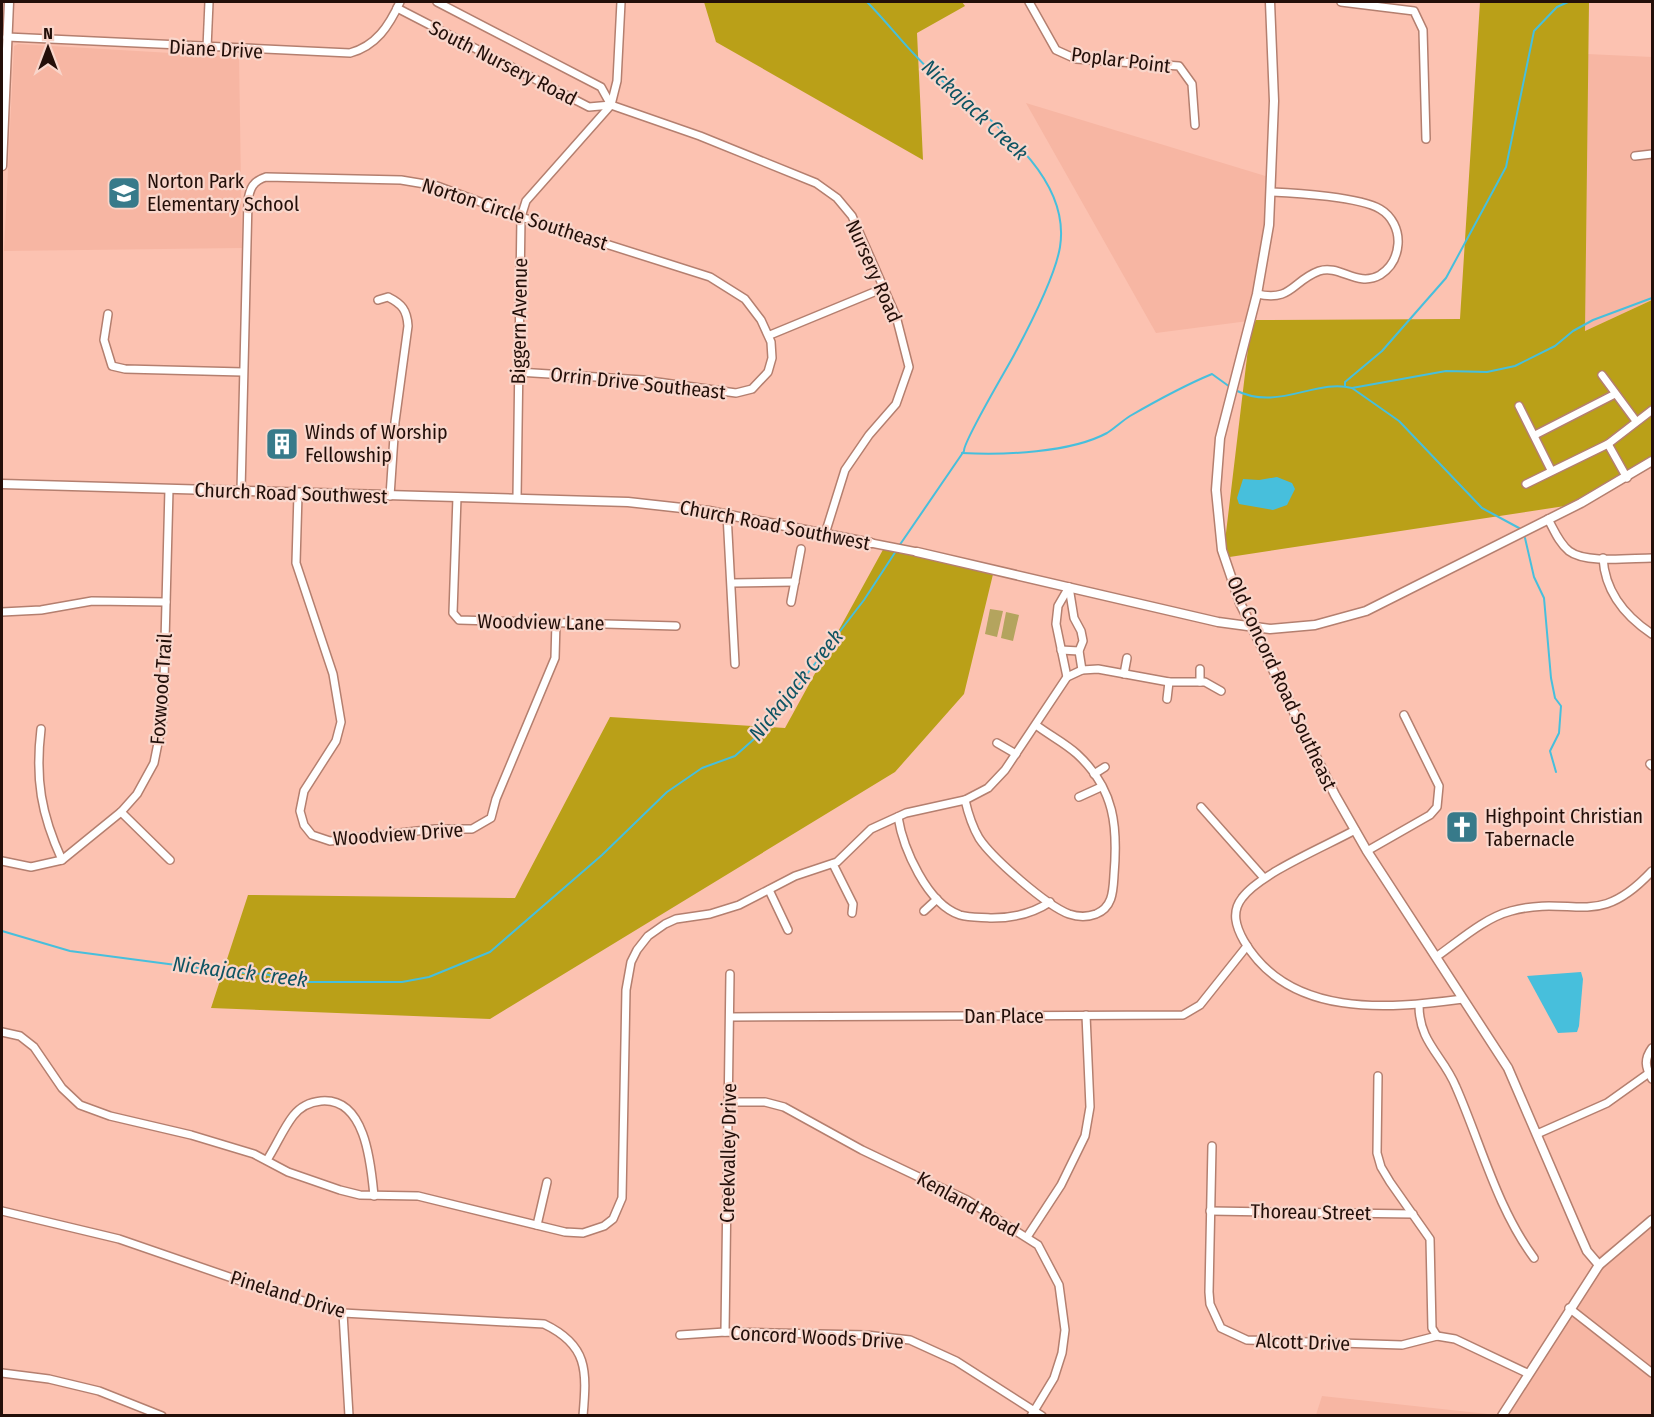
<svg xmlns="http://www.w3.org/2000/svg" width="1654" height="1417" font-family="'Fira Sans Condensed',sans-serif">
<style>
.built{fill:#f7b6a3}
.green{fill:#b4a45e}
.forest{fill:#baa018}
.water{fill:#47bfdc}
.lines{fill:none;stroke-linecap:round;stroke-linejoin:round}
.stream{stroke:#47bfdc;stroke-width:2}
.minor-casing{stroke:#b47f6f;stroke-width:10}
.tertiary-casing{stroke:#b47f6f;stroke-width:11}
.minor{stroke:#fff;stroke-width:7}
.tertiary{stroke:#fff;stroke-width:8}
.labels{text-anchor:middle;stroke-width:4.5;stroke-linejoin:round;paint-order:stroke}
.street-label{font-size:20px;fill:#230f09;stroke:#f9d6cb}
.poi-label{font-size:20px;fill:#230f09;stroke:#f9d6cb;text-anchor:start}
.water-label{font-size:21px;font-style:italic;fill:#0f5463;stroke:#f9d6cb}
</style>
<rect width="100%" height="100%" fill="#fcc2b1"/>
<g class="built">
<path d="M18,44L239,57L242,248L4,251L14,46Z"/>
<path d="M1587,54L1652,57V300L1585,331Z"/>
<path d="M1026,103L1272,178L1256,320L1156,333Z"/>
<path d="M1652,1219V1415L1506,1416L1597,1257Z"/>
<path d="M1322,1396L1497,1415H1316Z"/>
</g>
<g class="green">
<path d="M990,609L1003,611L997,637L985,634Z"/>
<path d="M1006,612L1019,615L1013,641L1001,638Z"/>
</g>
<g class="forest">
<path d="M704,2H962L965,6L917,33L923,160L716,42Z"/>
<path d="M1480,2H1589L1585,331L1652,300V461L1565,506L1223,558L1250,332L1256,320L1460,319Z"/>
<path d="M885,546L995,566L964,694L895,772L490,1019L211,1008L248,895L515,898L610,717L785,728Z"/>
</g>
<g class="water">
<path d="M1277,477L1292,483L1295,489L1287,505L1273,510L1239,504L1237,498L1243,479L1259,480Z"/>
<path d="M1581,972L1583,979L1579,1026L1577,1032L1558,1033L1527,976Z"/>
</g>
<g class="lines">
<g class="stream">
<path d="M867,2C890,25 910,53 935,75C984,116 1072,172 1060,247C1055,277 1029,327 1014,355C1006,370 963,442 964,451L899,546"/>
<path d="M1345,386V382L1382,351L1446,278L1506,167L1534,31L1557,7L1568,2"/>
<path d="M1352,388L1446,371L1487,372L1515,366L1555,346L1573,331L1593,320L1652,298"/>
<path d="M1235,390C1278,412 1316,378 1352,388L1399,421L1482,508L1519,528"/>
<path d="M962,453C1004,455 1070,453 1107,433C1115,428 1122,421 1130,416C1156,401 1183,386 1212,374L1230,387"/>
<path d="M1525,538L1534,577L1544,598L1551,678L1555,698L1561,706L1559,733L1550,751L1556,772"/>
<path d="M2,931L70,951L229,972L265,974L295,982H402L429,977L490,952L602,855L667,792L702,768L735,756L763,731L864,600L896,551"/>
</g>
<g class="minor-casing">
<g id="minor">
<path d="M437,2L601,87L611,105"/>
<path d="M1029,2L1056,50L1076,59L1179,66L1192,84L1195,125"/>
<path d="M1341,2L1414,11L1423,30L1426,139"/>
<path d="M397,8L589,107L611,105L700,136L816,183L837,198L852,216L896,316L909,367L896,404L869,435L845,470L825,534"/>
<path d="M7,37L350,53C376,46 389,26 400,2"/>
<path d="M207,48L209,2"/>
<path d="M1635,156L1652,154"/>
<path d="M1257,294C1292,302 1292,281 1319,271C1340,264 1357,288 1380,275C1391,268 1397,257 1398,244C1399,230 1392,216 1380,209C1360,197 1297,193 1272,192"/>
<path d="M378,300L388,297C402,304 407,310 408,326L395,422L390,496"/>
<path d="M108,314L104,340L112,366L125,369L243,372"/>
<path d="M770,335L884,288"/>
<path d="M1602,375L1636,421"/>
<path d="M1519,406L1551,470"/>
<path d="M1535,435L1615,394"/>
<path d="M1608,444L1627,478"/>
<path d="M1526,484L1608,444L1652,410"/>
<path d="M241,491L248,200C250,188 253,181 266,177L401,180L437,186L521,217L710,277L745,299L761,320L771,342L772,358L768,372L752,389L736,393L643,380L518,372"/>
<path d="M298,494L296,563L333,674L341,722L336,741L304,791L300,811L304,825L312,835L330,841L435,829H472L491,818L496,799L555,658L556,622"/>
<path d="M457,497L453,613L459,620L676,626"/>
<path d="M517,498L521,217L526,201L611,105L617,81L621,2"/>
<path d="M727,514L735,664"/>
<path d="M1548,519C1554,530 1559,543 1569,551C1586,564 1631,558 1652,558"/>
<path d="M871,543L917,552"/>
<path d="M1603,558C1605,592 1625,616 1652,634"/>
<path d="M733,583L795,582"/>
<path d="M1069,587L1074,618L1081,631L1083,641L1079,651L1082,670"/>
<path d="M791,602L801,549"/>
<path d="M2,612L41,610L92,601L166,602"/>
<path d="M1061,650L1079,651"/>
<path d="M1124,674L1127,658"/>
<path d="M1067,677L1056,624L1058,606L1069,587"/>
<path d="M1200,682V669"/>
<path d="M1167,699L1169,682"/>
<path d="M41,729C35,779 41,814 62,860"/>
<path d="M997,743L1016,754"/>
<path d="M1650,764L1652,766"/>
<path d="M1094,774L1105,767"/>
<path d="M1079,797L1101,787"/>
<path d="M965,800C968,813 972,826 979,838C992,858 1047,906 1069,914C1078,917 1088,917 1096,914C1113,907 1113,891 1114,875C1118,827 1115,789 1077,754C1065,743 1049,735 1036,725"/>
<path d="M1201,807L1264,878"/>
<path d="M121,812L170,860"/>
<path d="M898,817C903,848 927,904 960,915C970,918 982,917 992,918C1013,918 1032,914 1050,902"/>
<path d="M1355,830C1326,846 1259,874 1242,898C1231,912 1236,927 1244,941C1289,1018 1387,1009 1463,999"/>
<path d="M1367,851L1430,815L1437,807L1439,786L1404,715"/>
<path d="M2,861L31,867L62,860L121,812L137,794L154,763L163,718L169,489"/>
<path d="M833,864L853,904L852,913"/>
<path d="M769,890L788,930"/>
<path d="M924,911L937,899"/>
<path d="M1436,957C1459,941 1484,918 1511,911C1575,894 1596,931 1652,871"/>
<path d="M1419,1005C1419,1043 1443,1055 1456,1087C1481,1144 1497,1208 1534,1258"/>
<path d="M730,1017L1183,1015L1200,1005L1247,946"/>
<path d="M2,1032L20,1036L34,1047L62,1088L80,1105L110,1116L191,1135L254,1154L288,1172L340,1190L360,1195L418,1196L565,1232L583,1233L604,1226L613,1219L622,1198L626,990L631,962L637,950L648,936L665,924L676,919L710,914L739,905L795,876L837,862L871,829L906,813L965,800L988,788L1005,770L1067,677L1082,670L1098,669L1169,682H1205L1221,691"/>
<path d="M1652,1048C1644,1059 1645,1067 1652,1079"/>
<path d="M1378,1076L1377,1153L1381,1167L1390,1182L1430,1239L1432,1328L1437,1336"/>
<path d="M728,1102H765L784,1107L862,1150L967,1200L1038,1245L1059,1285L1065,1330L1062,1353L1054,1378L1031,1416"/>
<path d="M1537,1134L1607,1103L1649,1073"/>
<path d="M1212,1146L1209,1292L1210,1304L1221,1328L1247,1340L1402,1345L1437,1336L1455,1339L1527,1373"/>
<path d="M267,1160C276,1146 283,1129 293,1116C300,1107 310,1102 321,1101C366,1097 371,1165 374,1196"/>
<path d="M2,1211L119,1239L264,1289L343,1313L544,1324C588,1345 587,1370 583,1416"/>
<path d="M1210,1211L1413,1214"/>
<path d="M537,1225L547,1182"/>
<path d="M1027,1237L1061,1185L1085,1136L1090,1107L1086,1015"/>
<path d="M1569,1308L1652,1373"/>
<path d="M343,1313L349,1416"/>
<path d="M725,1332L730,974"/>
<path d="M680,1335L725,1332L866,1335L910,1340L956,1361L1042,1416"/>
<path d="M2,1373L49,1379L99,1391L162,1416"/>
</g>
</g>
<g class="tertiary-casing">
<g id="tertiary">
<path d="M1270,2L1274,101L1269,225L1257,294L1220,438L1216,490L1222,550L1240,603L1335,795L1367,851L1508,1068L1579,1233L1587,1251L1599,1265"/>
<path d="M2,166L9,2"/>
<path d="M2,484L628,502L709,511L871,543"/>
<path d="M917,552L1218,622L1270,629L1315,625L1366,611L1581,503L1652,461"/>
<path d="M1502,1416L1599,1265L1652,1220"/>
</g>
</g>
<use href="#minor" class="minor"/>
<use href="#tertiary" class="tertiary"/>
</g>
<defs>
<g id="school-square" transform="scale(1.725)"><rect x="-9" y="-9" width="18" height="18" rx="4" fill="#377a8a" stroke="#f9d6cb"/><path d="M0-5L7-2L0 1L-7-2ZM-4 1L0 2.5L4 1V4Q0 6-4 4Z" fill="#fff"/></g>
<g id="building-square" transform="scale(1.725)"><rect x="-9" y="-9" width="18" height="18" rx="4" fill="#377a8a" stroke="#f9d6cb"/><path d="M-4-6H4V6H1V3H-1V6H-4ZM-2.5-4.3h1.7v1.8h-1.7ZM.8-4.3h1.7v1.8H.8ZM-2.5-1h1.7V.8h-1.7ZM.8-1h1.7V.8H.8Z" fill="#fff"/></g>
<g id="church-square" transform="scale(1.725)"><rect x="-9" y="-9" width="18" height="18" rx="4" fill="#377a8a" stroke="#f9d6cb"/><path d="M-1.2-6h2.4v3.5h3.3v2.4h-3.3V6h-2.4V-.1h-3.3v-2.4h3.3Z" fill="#fff"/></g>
</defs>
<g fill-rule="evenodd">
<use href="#school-square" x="124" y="193"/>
<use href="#building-square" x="282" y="444"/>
<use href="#church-square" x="1462" y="827"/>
</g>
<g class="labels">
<g class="street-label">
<text transform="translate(216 49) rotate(3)" y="7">Diane Drive</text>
<text transform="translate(1121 60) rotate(7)" y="7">Poplar Point</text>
<text transform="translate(503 63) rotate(27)" y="7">South Nursery Road</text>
<text transform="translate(515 214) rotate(18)" y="7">Norton Circle Southeast</text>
<text transform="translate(874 271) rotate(66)" y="7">Nursery Road</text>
<text transform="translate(519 321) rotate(-89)" y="7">Biggern Avenue</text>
<text transform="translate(638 383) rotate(6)" y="7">Orrin Drive Southeast</text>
<text transform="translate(291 493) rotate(2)" y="7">Church Road Southwest</text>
<text transform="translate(775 525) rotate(11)" y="7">Church Road Southwest</text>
<text transform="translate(541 622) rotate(1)" y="7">Woodview Lane</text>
<text transform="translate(1282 683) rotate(65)" y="7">Old Concord Road Southeast</text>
<text transform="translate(161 689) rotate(-86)" y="7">Foxwood Trail</text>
<text transform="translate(398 834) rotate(-4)" y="7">Woodview Drive</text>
<text x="1004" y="1023">Dan Place</text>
<text transform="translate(728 1153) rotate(-89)" y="7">Creekvalley Drive</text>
<text transform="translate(968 1204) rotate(29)" y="7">Kenland Road</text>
<text transform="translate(1311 1212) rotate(1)" y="7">Thoreau Street</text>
<text transform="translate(288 1294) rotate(17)" y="7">Pineland Drive</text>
<text transform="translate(817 1337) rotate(3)" y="7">Concord Woods Drive</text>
<text transform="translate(1303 1342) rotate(2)" y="7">Alcott Drive</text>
</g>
<g class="poi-label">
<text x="147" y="188">Norton Park<tspan x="147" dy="23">Elementary School</tspan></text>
<text x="305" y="439">Winds of Worship<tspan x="305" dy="23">Fellowship</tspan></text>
<text x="1485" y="823">Highpoint Christian<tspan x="1485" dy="23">Tabernacle</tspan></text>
</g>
<g class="water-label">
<text transform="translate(975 110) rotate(43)" y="7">Nickajack Creek</text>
<text transform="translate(796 685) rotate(-51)" y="7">Nickajack Creek</text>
<text transform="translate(240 972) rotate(7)" y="7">Nickajack Creek</text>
</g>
</g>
<rect width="1654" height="1417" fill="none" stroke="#230f09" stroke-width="6"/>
<g transform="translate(48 48)" stroke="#f9d6cb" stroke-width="4.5" paint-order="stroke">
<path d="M0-4.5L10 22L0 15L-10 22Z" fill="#230f09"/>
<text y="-9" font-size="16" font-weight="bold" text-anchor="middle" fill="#230f09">N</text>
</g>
</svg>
